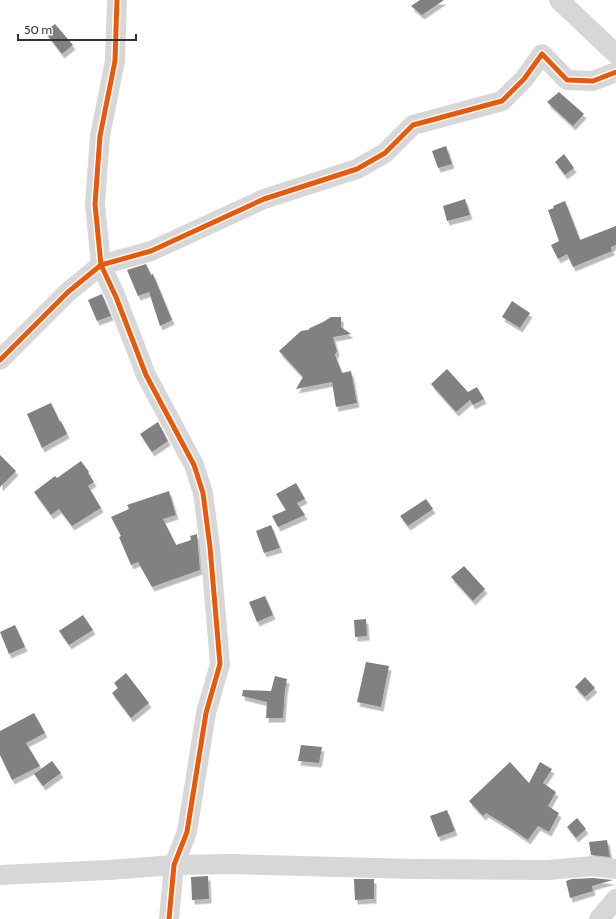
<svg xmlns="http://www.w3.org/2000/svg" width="616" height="919" font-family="Cabin,sans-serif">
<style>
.building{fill:#818181;filter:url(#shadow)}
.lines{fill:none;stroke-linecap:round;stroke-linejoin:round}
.minor{stroke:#d7d7d7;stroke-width:20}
.cycleway-casing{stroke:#fff;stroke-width:8}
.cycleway{stroke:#e8590c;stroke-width:5}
</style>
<defs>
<filter id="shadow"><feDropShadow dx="2.5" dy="4.5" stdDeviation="0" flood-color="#0004"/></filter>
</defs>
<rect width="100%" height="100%" fill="#fff"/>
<g class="building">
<path d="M420,0H444L422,15L411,6Z"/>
<path d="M55,24L73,45L62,54L45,32Z"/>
<path d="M559,92L584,114L573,126L547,102Z"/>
<path d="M446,146L452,164L438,168L432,151Z"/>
<path d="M564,154L574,168L565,175L555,162Z"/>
<path d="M465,199L470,215L447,221L443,206Z"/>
<path d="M565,201L580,240L616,226V245L611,247L612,251L573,267L567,254L558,259L551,245L559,241L548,210L554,208L553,206Z"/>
<path d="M146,264L151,275L153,274L172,320L160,326L149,292L138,296L127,270Z"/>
<path d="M102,294L111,316L97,321L88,300Z"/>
<path d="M512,301L530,313L520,328L502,317Z"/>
<path d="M331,317H341V327L351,334L333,337L337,351L335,355L342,373L351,371L357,403L336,407L332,382L296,389L303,377L279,351L301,331L308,330L310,328L323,322Z"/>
<path d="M447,369L468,392L477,387L484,399L473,405L470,400L456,412L431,384Z"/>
<path d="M51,403L60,422L61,421L67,434L42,448L27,414Z"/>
<path d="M158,422L168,441L152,452L140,434Z"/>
<path d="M0,455L16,471L0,487Z"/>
<path d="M81,461L89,472L88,473L94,482L88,486L101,508L72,526L59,509L51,515L34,492L55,476L57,478Z"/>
<path d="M296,483L305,499L297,503L305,515L278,527L272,516L286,510L276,494Z"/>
<path d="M169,491L176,515L163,519L176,545L191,540L190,536L197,534L200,570L152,587L138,562L131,565L119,537L121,536L111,517L129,509L127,505Z"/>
<path d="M426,499L433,509L408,526L400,516Z"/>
<path d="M271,525L280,548L264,553L256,531Z"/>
<path d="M464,566L485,589L473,601L451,577Z"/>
<path d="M265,596L273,615L257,622L249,602Z"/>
<path d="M83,615L93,630L69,645L59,631Z"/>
<path d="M366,619L367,636L355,637L354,620Z"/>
<path d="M15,625L25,647L9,654L0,632Z"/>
<path d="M366,662L389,666L381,707L357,702Z"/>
<path d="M126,673L149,703L131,718L112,693L118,688L114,683Z"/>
<path d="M275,676L287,679L285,690L283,718H266L267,702L242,696L243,690L271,691Z"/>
<path d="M585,677L595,688L585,697L575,687Z"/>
<path d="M34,713L45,733L26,743L40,766L12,780L0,755V731Z"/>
<path d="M301,745L322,747L319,763L298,761Z"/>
<path d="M52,761L61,773L43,786L34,774Z"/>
<path d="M510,762L529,783L540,762L552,769L543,783L556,792L548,806L559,813L549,832L538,826L528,840L509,827L486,813L483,816L469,801Z"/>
<path d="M447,810L455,831L438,837L430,816Z"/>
<path d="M577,818L586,829L576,838L567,827Z"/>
<path d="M607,840L610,857L591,855L589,842Z"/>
<path d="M208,876L209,899L192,900L191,877Z"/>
<path d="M593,878L613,880L592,886L593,891L570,898L566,881L572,879Z"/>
<path d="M354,879H374V899L355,900Z"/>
</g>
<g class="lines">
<g class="minor">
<path d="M117,0L115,61L100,136L95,204L101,265L116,297L146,375L194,465L203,493L210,547L220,664L206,713L187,832L174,865L169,919"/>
<path d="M559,0L616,54"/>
<path d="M0,360L68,292L101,265L151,251L264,199L357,169L385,153L413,125L502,101L524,79L542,54L567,80L593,81L616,72"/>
<path d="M0,875L109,870L174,865L230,864L415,869L548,870L593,866L616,869"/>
<path d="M599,919L616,899"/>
</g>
<g class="cycleway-casing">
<g id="cycleway">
<path d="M117,0L115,61L100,136L95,204L101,265L116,297L146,375L194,465L203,493L210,547L220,664L206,713L187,832L174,865L169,919"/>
<path d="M0,360L68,292L101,265L151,251L264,199L357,169L385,153L413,125L502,101L524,79L542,54L567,80L593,81L616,72"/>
</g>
</g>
<use href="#cycleway" class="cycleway"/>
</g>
<path d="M18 34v6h118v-6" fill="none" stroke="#333333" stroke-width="2"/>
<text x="24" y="34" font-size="12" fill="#333333" stroke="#ffffff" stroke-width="3" paint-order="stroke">50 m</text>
</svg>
